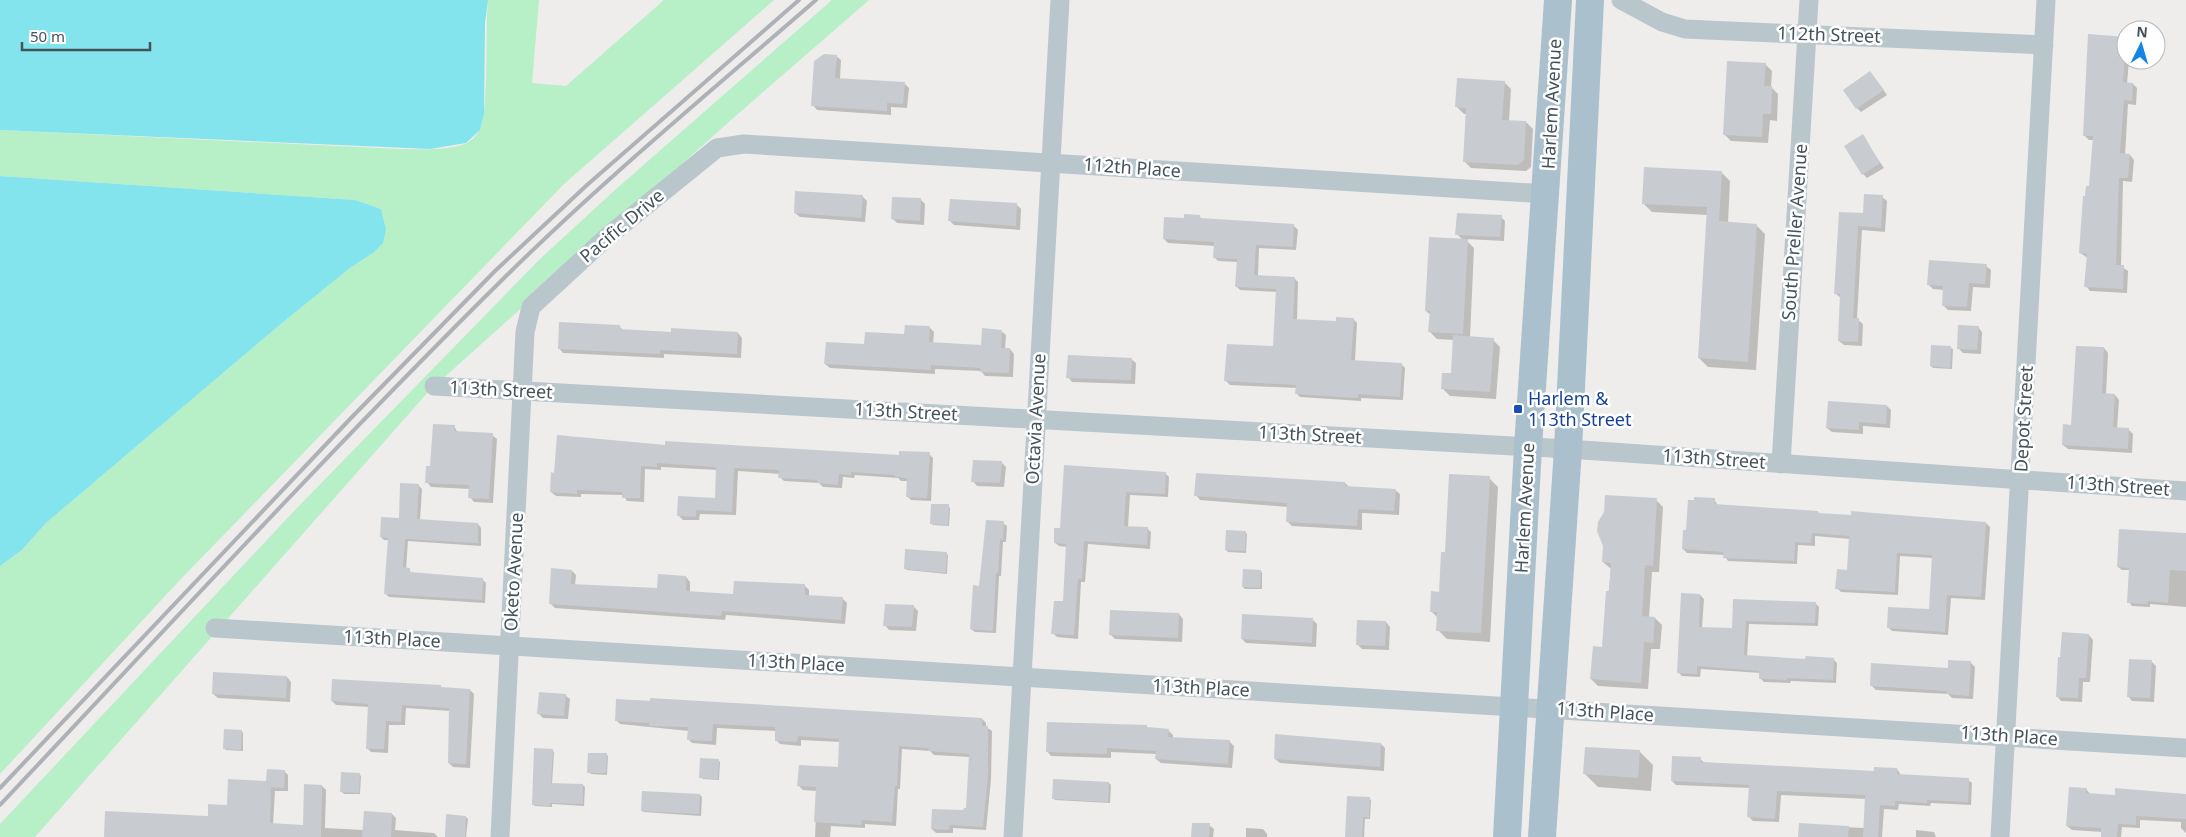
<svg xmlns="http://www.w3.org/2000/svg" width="2186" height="837" font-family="'Noto Sans',sans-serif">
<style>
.green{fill:#b7efc6}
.water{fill:#83e4ee}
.shadow{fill:#0003}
.building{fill:#c8ccd1}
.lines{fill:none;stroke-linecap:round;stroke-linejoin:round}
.street{stroke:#b9c6cc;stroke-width:19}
.primary{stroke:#aac0cd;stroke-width:28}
.rail{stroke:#aeb2b7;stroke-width:4}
.transit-dot{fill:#1a4fb4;stroke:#fff;stroke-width:2}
.labels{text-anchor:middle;stroke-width:5;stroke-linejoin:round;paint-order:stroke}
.street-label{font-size:18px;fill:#44525a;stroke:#fff}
.transit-label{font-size:18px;fill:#164399;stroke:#fff;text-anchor:start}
</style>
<rect width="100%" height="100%" fill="#efecec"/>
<g class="green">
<path d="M488,0H539L532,83L566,86L664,0H774L564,184L178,582L0,774V566L22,550L46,523L282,323L350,268L373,253L386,229L381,209L355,200L0,176V130L399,149C420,149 445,151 465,144C470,142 476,136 479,131C490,115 485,26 488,0Z"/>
<path d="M832,0H869L731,120L429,391L35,837H0V824L295,510L540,259L615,190Z"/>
</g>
<g class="water">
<path d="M0,0H488L485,23L484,114L480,130L466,143L430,149L0,130Z"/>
<path d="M0,176L355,200L381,209L386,229L383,243L373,253L350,268L282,323L46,523L22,550L0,566Z"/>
</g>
<g class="shadow">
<path d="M2089,36L2126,38V60H2129L2127,84H2133L2137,88L2136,105L2128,104L2125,155H2130L2134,160L2132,182L2123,181L2121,266L2128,271L2127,293L2090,291L2086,286L2088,258L2080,253L2091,188L2094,140H2089L2084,135Z"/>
<path d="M836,56L841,60L840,79L904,83L909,88L907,108L891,107V115L817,110L813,105Z"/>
<path d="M1765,64L1772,71L1771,87L1778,94L1777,121L1770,120L1768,143L1731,141L1724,134Z"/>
<path d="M1870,72L1887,95L1861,112L1857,108Z"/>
<path d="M1504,82L1511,89L1509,121L1526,122L1533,129L1531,167L1526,171L1471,168L1464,161L1467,114H1464L1457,107Z"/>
<path d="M1862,136L1884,168L1867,178L1863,174Z"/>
<path d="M1721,172L1730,181L1728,223L1756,225L1765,234L1756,370L1708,367L1699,358L1708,215L1652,212L1643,203Z"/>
<path d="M862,196L867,201L865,222L800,217L795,213Z"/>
<path d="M1882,197L1887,201L1885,232L1862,230L1857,319L1863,324L1862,346L1844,345L1839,341L1841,298L1835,293L1840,213L1864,215Z"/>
<path d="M921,200L925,204L924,225L897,223L892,218Z"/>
<path d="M1017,205L1021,209L1020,230L954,225L950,221Z"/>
<path d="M1200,217L1203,220L1294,226L1298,230L1296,250L1259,248L1258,276L1294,278L1298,282L1297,320L1337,323L1353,319L1357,323L1355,361L1401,364L1405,368L1403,400L1361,398V401L1300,397L1296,393L1297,388L1230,385L1226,381L1274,347L1277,292L1240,290L1236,286L1238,262L1218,261L1214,257L1215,246L1168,243L1164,239L1185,219Z"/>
<path d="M1501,217L1505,221L1504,241L1465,239L1474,248L1470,338L1493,340L1500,347L1496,399L1450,396L1443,389L1452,375L1454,340L1437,339L1430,332L1431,315L1426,311L1463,240L1457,234Z"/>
<path d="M1986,266L1991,270L1990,288L1973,287L1971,311L1948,310L1943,305L1944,290L1933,289L1928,284Z"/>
<path d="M619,326L624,331L672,334L738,333L742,338L741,358L664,354V358L563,353L559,348Z"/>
<path d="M1978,327L1982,332L1981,354L1963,353L1958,348Z"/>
<path d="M930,328L934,332L933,344L982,347L1001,331L1006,335L1005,349H1010L1014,354L1013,377L985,376L981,371L935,369V374L830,368L825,364L865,345Z"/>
<path d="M1951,348L1953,349L1952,369L1933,368L1931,366Z"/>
<path d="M2104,348L2108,353L2106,395H2115L2119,400L2117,429H2128L2133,434L2132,453L2068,449L2063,445Z"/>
<path d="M1131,359L1136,363L1135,384L1072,382L1068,377Z"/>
<path d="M1887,406L1891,410L1890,428L1863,426V434L1832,432L1827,428Z"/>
<path d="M454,426L458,433L492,435L497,439L493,503L474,502L470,497V489L431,487L427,482L432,468Z"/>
<path d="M666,446L900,456L929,454L933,458L931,501L911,500L907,496L908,481H901L898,478L855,475L854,478L843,477L842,488L823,487L819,483L784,481L780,477V474L738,471L736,515L700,514L699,520H683L679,516L716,499L717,470L661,467V470L645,469L644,502L627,501L623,495L581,494V497L556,496L551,492Z"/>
<path d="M1001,462L1006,467L1004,487L977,486L973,481Z"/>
<path d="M1065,467L1165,473L1169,477L1168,497L1130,495L1128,527L1147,528L1151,532L1150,549L1088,544L1085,582H1081L1078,639L1057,637L1053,633L1064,603L1067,547L1059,546L1055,543L1061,530Z"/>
<path d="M1489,478L1498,487L1490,642L1447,639L1438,630V618L1431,611L1440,593L1446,554Z"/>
<path d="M1345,483L1349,487L1395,490L1400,494L1399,515L1362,513V530L1292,526L1287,521L1288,507L1200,500L1196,495Z"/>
<path d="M418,485L422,489L420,520L478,524L481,528V546L408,541L406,569L413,573L482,579L486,583L485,603L389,597L386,594L389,540H384L381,537L400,519Z"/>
<path d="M1714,499L1718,506L1818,512L1820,514L1986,523L1990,527L1985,600L1951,598L1948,635L1892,631L1888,627L1930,611L1933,558L1900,556L1898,595L1841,592L1837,588L1848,571L1850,539L1815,536V546L1798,545L1797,564L1728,561L1724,555L1687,553L1683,549L1687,531Z"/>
<path d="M1656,500L1663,507L1659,572H1652L1649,618H1655L1662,625L1660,649H1651L1648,689L1598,686L1591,679L1603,648L1611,569L1603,562Z"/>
<path d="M948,506L950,508L949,526L933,525L931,523Z"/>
<path d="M1003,523L1007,526L1006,542H1003L1001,576H999L996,633L975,632L971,629L980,587Z"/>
<path d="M1245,532L1247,534L1246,553L1228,552L1226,550Z"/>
<path d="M2186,535V607L2150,604V607L2132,606L2129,602L2130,570H2122L2118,567Z"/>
<path d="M946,553L948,555L947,574L907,570L905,568Z"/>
<path d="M572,571L576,575L575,585L658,590L686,577L690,582V593L735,596L805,586L809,590V597L842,598L847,603L845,624L726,615L725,620L555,608L550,603Z"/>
<path d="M1261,571L1262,573V589H1245L1243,587Z"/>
<path d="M1700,595L1704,599L1702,628L1733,630L1734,600L1815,603L1819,607L1818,626L1749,624L1747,657L1807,660L1833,659L1837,663L1836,683L1791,681L1790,683L1764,682L1760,678L1761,673L1701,669L1700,677L1682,676L1678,672Z"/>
<path d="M913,606L918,611L916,631L889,630L885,625Z"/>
<path d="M1179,614L1183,619L1182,642L1115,639L1110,634Z"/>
<path d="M1313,620L1317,624L1316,647L1246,643L1242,639Z"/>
<path d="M1386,622L1390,627L1389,650L1362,649L1358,645Z"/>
<path d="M2089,635L2093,640L2090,682H2083L2082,702L2061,701L2057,696L2062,658Z"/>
<path d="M2151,661L2156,666L2154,702L2132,701L2128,696Z"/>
<path d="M1971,663L1975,667L1973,699L1952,698L1948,694L1876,690L1871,685L1949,670Z"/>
<path d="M287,677L291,682L290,702L218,698L213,694Z"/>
<path d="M440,686L443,688L470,690L474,694L470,768L453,767L449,763L450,711L406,708L405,725H389L388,753L371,752L367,748L369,707L336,705L332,701Z"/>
<path d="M565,695L570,699L568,719L543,718L539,714Z"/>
<path d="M617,700L727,703L982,719L986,723V727L992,731L991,780L986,830L953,828V833H936L932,829L967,809L970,757L934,755L930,751L902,749L900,789H898L896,826L865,824V828L831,826L830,837H815L817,791L803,790L799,786L839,768L840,742L801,740V746L780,744L776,740V731L717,728L716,745L692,743L688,739L689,731L620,724L616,720Z"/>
<path d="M1148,728L1168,730L1173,735V738L1229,741L1234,746L1232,768L1161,763L1156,759L1157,754L1111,752V758L1051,756L1047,751Z"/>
<path d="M241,731L243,733V751L226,750L224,748Z"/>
<path d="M1381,744L1385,748L1384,771L1280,763L1275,759Z"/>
<path d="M552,750L554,752L552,784L583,785L585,787L584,806L552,804V807L535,806L533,804Z"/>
<path d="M1639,751L1653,765L1651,791L1598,787L1585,774Z"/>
<path d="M606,754L608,756L607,775L591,774L589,772Z"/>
<path d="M1700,759L1705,763L1875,772L1897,769L1901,775L1968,780L1972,783L1971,805L1931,803L1930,806L1899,804L1898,810L1884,809L1882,837H1800V825L1864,828L1866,799L1781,795L1779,822L1753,821L1749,817L1750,788L1676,785L1672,781Z"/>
<path d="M718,760L720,762L719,780L703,779L701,777Z"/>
<path d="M284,771L288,775V791H275L273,825L304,827L322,786L326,790L325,828L364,830L392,814L396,818L395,830L434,833L438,837H105L209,817Z"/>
<path d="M359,774L361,776L360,794H344L342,792Z"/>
<path d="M1109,783L1111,785L1110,803L1055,800L1053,798Z"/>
<path d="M2086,789L2090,794L2116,796L2186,795V833L2181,828V822L2140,820V828L2122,827L2121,837H2102V832L2072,830L2067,826Z"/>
<path d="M700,795L702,797L701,816L644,812L642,811Z"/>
<path d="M1369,799L1371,800L1370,819H1365L1364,837H1346Z"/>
<path d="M466,817L468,819L466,837H446Z"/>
<path d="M1209,825L1214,829L1213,837H1192Z"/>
<path d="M1246,828L1263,829L1267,834V837H1246Z"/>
<path d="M1916,830L1934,832L1936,837H1916Z"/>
</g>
<g class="building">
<path d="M2088,34L2126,37L2123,82L2133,83L2132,101L2124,100L2120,153L2130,154L2128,178H2119L2116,265H2124L2123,289L2084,287L2087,254L2079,253L2083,196H2085L2086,186H2089L2093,136H2083Z"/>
<path d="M824,54L837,55L835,78L905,82L903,104L887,103V111L811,106L814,61Z"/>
<path d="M1727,61L1766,63L1764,86H1772L1771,114H1763L1762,137L1723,135Z"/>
<path d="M1870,71L1884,90L1856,109L1843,90Z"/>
<path d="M1457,78L1505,81L1502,120L1526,121L1524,160L1518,165L1463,162L1466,108L1455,107Z"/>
<path d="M1863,134L1880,163L1862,175L1844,146Z"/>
<path d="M1644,167L1722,171L1719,221L1757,224L1748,362L1698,358L1707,207L1642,204Z"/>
<path d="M795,191L863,195L861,218L794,213Z"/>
<path d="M1864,194L1883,195L1881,228L1858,226L1853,318H1859L1858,342L1838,341L1840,294H1834L1839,212L1863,213Z"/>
<path d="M892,197L921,198L920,221L891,219Z"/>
<path d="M950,199L1017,203L1016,226L948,221Z"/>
<path d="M1457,213L1502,215L1500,237L1455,235Z"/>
<path d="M1184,214L1200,215V218L1294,224L1293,247L1256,245L1254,275L1295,277L1293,319L1336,321V317L1354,318L1351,360L1402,363L1400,397L1358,394V398L1295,394L1296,385L1224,381L1227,344L1273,346L1276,289L1235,287L1237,259L1213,258L1214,242L1163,239L1164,217L1184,218Z"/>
<path d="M1429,237L1468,239L1463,334L1428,332L1430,311H1425Z"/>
<path d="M1929,260L1987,264L1985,284L1969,283L1967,307L1942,306L1943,286L1927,285Z"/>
<path d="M559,322L620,325V329L671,332V328L738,332L737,354L660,350V354L558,349Z"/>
<path d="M905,325L930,326L929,342L981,345L982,328L1002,330L1001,348H1010L1009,373L980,372V368L931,365V370L824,364L826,342L864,344L865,332L904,334Z"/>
<path d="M1958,325L1979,326L1977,350L1957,349Z"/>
<path d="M1453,335L1494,338L1490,392L1441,389L1442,373H1451Z"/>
<path d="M1931,345L1951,346L1950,368L1930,366Z"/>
<path d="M2076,346L2104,347L2102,393L2115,394L2113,427L2129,428L2128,449L2062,445L2063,424L2071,425Z"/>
<path d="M1068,355L1132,358L1131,380L1066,378Z"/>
<path d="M1828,401L1887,405L1886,424L1859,422V430L1826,428Z"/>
<path d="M433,424L455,425L454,431L493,433L489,499L468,498L469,485L425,483L426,466H430Z"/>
<path d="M557,435L665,445V441L899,455V451L930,452L927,498L906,497L907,478L895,477V475L851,472V475L839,474L838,485L817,483V480L778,478L779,470L734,468L732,512L696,510V517L677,516L678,496L715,498L716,467L657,463V467L641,466L640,498H622V492L577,490V494L550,492L551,472L554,473Z"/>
<path d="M973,460L1002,461L1000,483L971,482Z"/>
<path d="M1064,465L1166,472L1165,494L1126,492L1124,526L1148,527L1147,545L1084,541L1082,579H1078L1074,635L1051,634L1054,601H1063L1066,544L1054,543V528H1060Z"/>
<path d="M1196,473L1345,482V486L1396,489L1394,511L1358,509L1357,526L1286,522L1287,503L1194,496Z"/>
<path d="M1449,474L1490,476L1481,633L1436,631L1437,612H1430L1431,591L1439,592L1441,552H1445Z"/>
<path d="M400,483L419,484L417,519L478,523V543L405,539L403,567L410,568V572L483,578L482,600L384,594L388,538L380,537L381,517L399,518Z"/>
<path d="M1605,495L1657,498L1653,566L1645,565L1642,616L1655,617L1653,643L1644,642L1641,683L1590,679L1593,646L1602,647L1606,591H1609L1611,563L1602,562L1603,546L1597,531L1598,522L1604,512Z"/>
<path d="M1694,497L1715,498V504L1818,511V513L1851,515V511L1874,513L1986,522L1981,597L1947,595L1945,632L1887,628L1888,607L1929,609L1932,555L1897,553L1895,592L1835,589L1837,569L1847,570L1849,536L1812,533L1811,543L1795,542L1794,561L1723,558V552L1682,549L1683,530H1686L1688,500H1694Z"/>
<path d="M931,504H949L948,525L930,524Z"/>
<path d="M986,520L1004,521L1003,540L1000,539L998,573H996L993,631L970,629L973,585L979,586Z"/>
<path d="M2119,529L2186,533V571L2170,570L2168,603L2148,601L2147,604L2127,603L2129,568L2117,567Z"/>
<path d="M1226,530L1246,531L1245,551L1225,550Z"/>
<path d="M905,549L947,552L946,573L904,569Z"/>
<path d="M551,568L572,570L571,584L657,588L658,574L686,576V591L733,594L734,581L805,584V595L843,597L841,620L722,611L721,616L549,604Z"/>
<path d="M1243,569L1261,570L1260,588L1242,587Z"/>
<path d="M1681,593L1700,594L1699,627L1732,628L1733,599L1816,602L1815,623L1746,621L1744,655L1805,659L1806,656L1834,658L1833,680L1787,678V680L1759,679V671L1697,666V674L1677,673Z"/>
<path d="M885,604L914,605L912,627L883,626Z"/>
<path d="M1110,610L1179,613L1178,638L1109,635Z"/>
<path d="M1242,614L1313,618L1312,643L1241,639Z"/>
<path d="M1357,620L1386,621L1385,646L1356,645Z"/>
<path d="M2062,632L2089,634L2086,678H2079L2078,698L2056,697L2058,657H2060Z"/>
<path d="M2129,659L2152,660L2150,698L2127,697Z"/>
<path d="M1948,660L1971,661L1969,696L1946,694L1947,691L1870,686L1871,663L1948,668Z"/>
<path d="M213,672L287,676L286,698L212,694Z"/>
<path d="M332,679L441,685V687L470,689L466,764L448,763L449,708L402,705L401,722L386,721L384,749H366L368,704L331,701Z"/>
<path d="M539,692L566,694L564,716L537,714Z"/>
<path d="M650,698L982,718V726H988V775L983,827L950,825L949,830L931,829L932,809L963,810L964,808H966L969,754L928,751L929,748L899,746L897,786H895L892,822L862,820L861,825L814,822L816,787L797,786L799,765L838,767L839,739L798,736L797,742L775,741V727L713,724L712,741L687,740L688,727L649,726V723L615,721L616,699L650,701Z"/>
<path d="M1047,722L1147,725V727L1169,729L1168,737L1230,740L1228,764L1155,759L1156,751L1107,748V754L1046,752Z"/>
<path d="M224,729L242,730L241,750L223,749Z"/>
<path d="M1275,734L1381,743L1380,767L1274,759Z"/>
<path d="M1585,747L1640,750L1638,778L1583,774Z"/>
<path d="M534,748L553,749L551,783L583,784V804L550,803V806L532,805Z"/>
<path d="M588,753H607L606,773H587Z"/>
<path d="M1672,756L1701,757V762L1763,765L1874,771V767L1897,768V774L1969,778L1968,802L1927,800V803L1895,801V806L1880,805L1878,837H1863L1865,795L1777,791L1775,819L1747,817L1749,785L1671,781Z"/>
<path d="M700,758L719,759L718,779L699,778Z"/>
<path d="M267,769L285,770L284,788L271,787L270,823L303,825L304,784L322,785L321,837H104L105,811L208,816V804L227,805L228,779L266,781Z"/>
<path d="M341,772L360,773L359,793L340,792Z"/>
<path d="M1053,779L1109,782L1108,802L1052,799Z"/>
<path d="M2069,787L2087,788L2086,793L2115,795V788L2186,794V819L2136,816V825L2118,824L2117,837H2101V828L2066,826Z"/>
<path d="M642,791L700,794L699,814L641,811Z"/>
<path d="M1347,796L1370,797L1369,818L1363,817L1362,837H1345Z"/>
<path d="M364,811L392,813L391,837H362Z"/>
<path d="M446,814L466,816L465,837H445Z"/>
<path d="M1192,823H1210L1209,837H1191Z"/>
<path d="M1799,823L1849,826L1848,837H1798Z"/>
</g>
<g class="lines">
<g class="street">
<path d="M1621,0L1662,22L1685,29L2044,45"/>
<path d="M434,386L1568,449L2186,491"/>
<path d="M1781,464L1809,0"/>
<path d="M215,628L2186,748"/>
<path d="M500,837L525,332L531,307L607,237L717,148L744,144L1547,194"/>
<path d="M1013,837L1060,0"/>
<path d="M2000,837L2046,0"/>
</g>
<g class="primary">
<path d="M1507,837L1528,447L1558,0"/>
<path d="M1542,837L1568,449L1590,0"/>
</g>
<g class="rail">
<path d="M0,788L351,418L495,271L587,185L799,0"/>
<path d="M0,805C166,629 330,450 502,280C602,181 710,92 816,0"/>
</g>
</g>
<rect class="transit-dot" x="1513" y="404" width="10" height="10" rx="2.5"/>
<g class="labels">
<g class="street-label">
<text transform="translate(1829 35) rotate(2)" y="6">112th Street</text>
<text transform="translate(1552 104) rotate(-87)" y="6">Harlem Avenue</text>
<text transform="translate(1132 168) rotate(4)" y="6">112th Place</text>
<text transform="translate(622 226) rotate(-40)" y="6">Pacific Drive</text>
<text transform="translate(1795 232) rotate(-86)" y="6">South Preller Avenue</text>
<text transform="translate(501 390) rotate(3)" y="6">113th Street</text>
<text transform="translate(906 412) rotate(3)" y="6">113th Street</text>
<text transform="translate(1036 419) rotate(-87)" y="6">Octavia Avenue</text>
<text transform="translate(2024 419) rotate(-87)" y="6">Depot Street</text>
<text transform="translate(1310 435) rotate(3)" y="6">113th Street</text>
<text transform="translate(1714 459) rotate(4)" y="6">113th Street</text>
<text transform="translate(2118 486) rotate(4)" y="6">113th Street</text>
<text transform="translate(1525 508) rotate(-87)" y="6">Harlem Avenue</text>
<text transform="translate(514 572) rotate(-87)" y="6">Oketo Avenue</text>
<text transform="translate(392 639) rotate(3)" y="6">113th Place</text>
<text transform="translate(796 663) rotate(3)" y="6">113th Place</text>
<text transform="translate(1201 688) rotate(3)" y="6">113th Place</text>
<text transform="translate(1605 712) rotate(4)" y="6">113th Place</text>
<text transform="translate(2009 736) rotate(4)" y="6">113th Place</text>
</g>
<g class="transit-label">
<text x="1528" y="405">Harlem &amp;<tspan x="1528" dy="21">113th Street</tspan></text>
</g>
</g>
<g transform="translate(2141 45) rotate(5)"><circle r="24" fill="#ffffff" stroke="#b4babd"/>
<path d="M0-4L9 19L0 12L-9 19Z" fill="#1385e2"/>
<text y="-8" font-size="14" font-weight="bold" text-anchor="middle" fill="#44525a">N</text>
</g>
<path d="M22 42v8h128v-8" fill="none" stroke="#44525a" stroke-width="2.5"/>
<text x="30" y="42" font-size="15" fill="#44525a" stroke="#ffffff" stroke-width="4" paint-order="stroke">50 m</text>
</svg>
